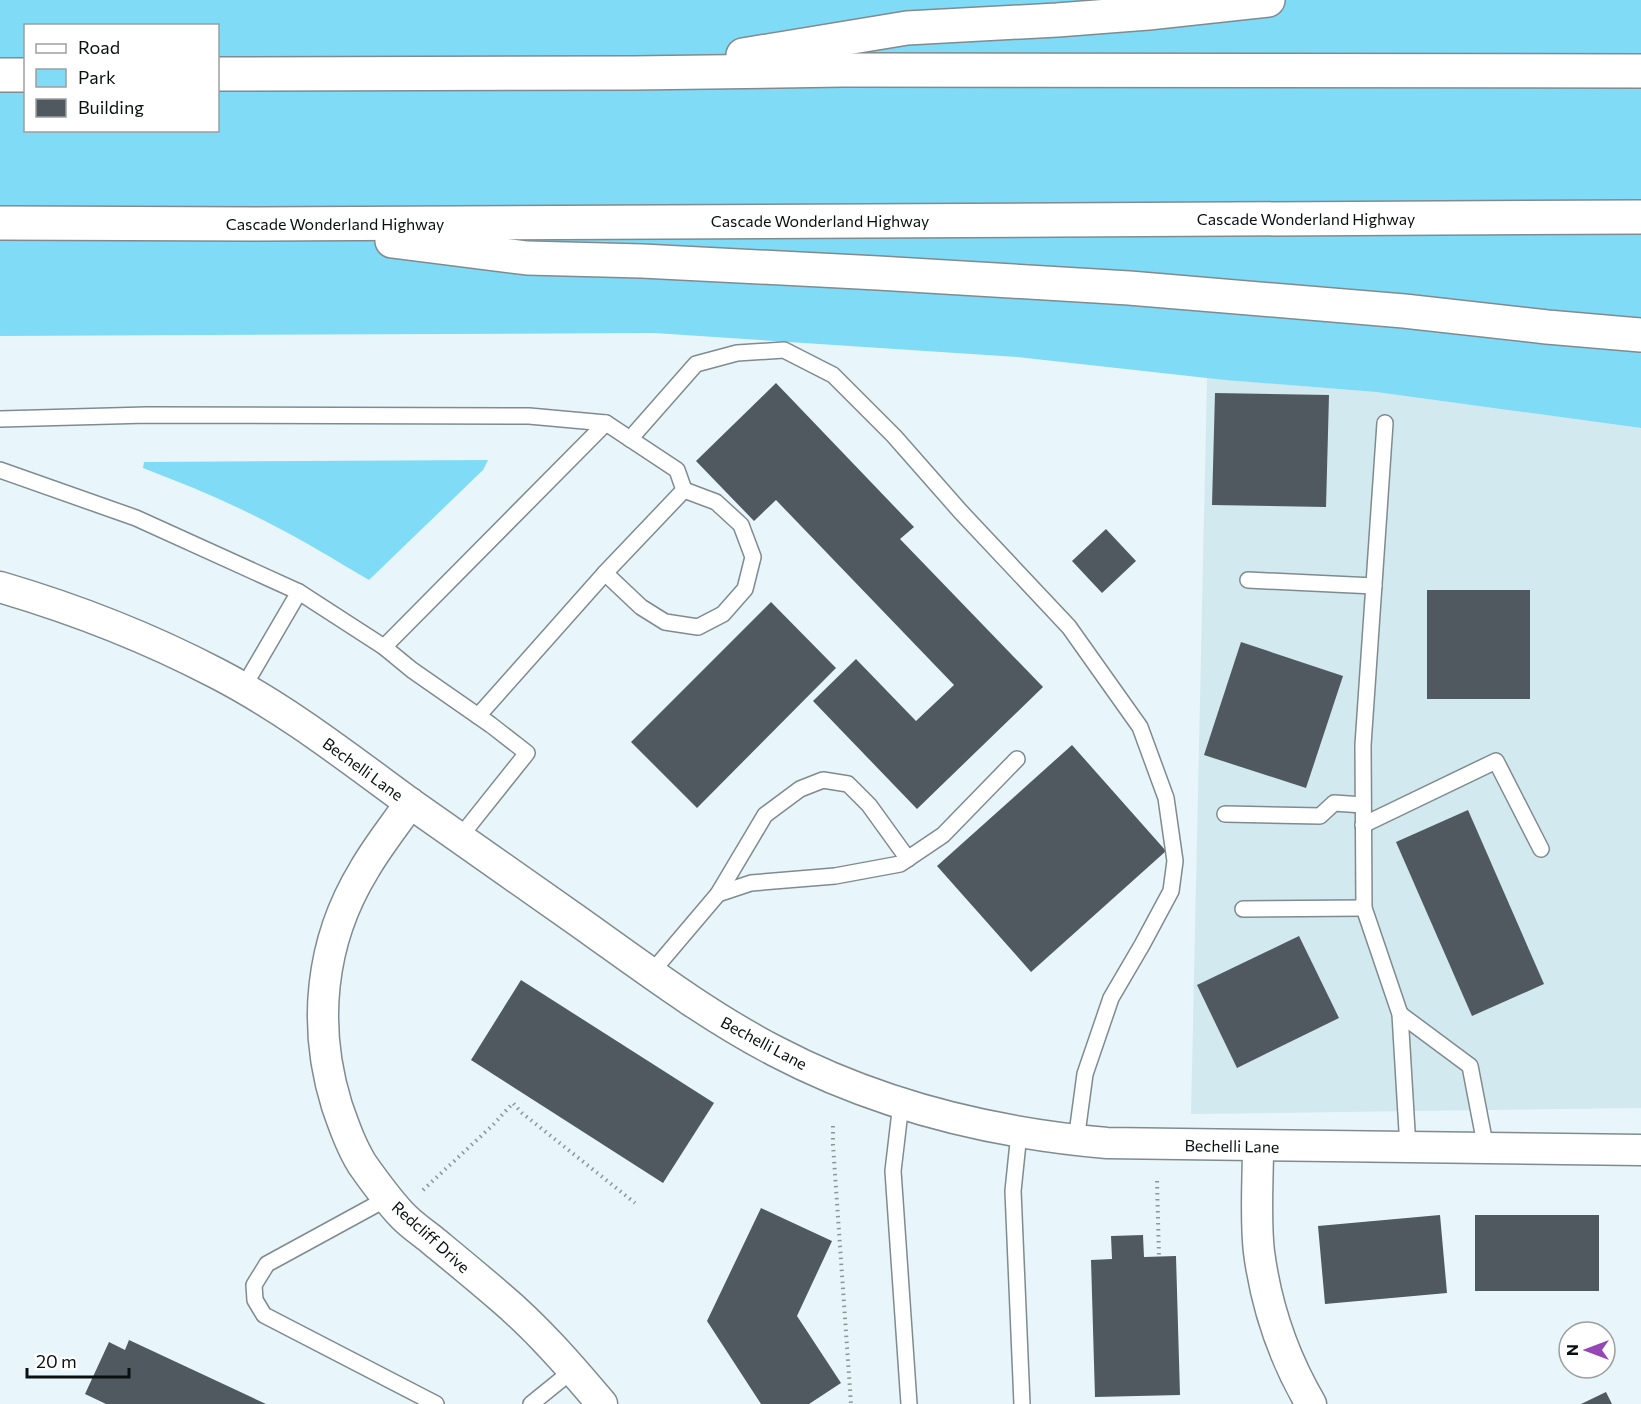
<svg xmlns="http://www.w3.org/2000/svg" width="1641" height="1404" font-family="Commissioner,sans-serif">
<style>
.built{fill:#d2e9ef}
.green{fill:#80dbf7;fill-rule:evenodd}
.building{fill:#4f595f}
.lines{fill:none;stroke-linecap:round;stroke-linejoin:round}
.service-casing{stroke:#7f8b8f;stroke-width:18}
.minor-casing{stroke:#7f8b8f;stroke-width:33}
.motorway-casing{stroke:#7f8b8f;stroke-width:36}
.path{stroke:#8c9699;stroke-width:4;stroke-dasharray:1.5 4.5;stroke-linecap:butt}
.service{stroke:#fff;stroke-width:15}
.minor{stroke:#fff;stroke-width:30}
.motorway{stroke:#fff;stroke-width:33}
.labels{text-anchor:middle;stroke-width:6;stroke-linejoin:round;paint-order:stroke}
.street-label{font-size:16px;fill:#0a0f10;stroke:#fff}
</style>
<rect width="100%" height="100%" fill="#e8f6fb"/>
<path class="built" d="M1207,378L1376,392L1641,428V1108L1191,1114Z"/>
<g class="green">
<path d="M0,0H1641V428L1376,392L1225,380L1017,357L654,333L0,336ZM26,26H218V130H26Z"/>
<path d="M488,460L483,470L369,580C335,560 301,539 265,521C226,501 185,484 143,468L144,462Z"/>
</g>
<g class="building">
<path d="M776,383L914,527L900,539L1043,687L917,809L813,701L856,659L916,721L954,685L776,500L754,521L696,461Z"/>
<path d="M1215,393L1329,395L1326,507L1212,505Z"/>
<path d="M1106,529L1136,561L1102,593L1072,561Z"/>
<rect x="1427" y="590" width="103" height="109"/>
<path d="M771,602L836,668L697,808L631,742Z"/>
<path d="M1241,642L1343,676L1306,788L1204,755Z"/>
<path d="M1072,745L1166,851L1031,972L937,866Z"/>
<path d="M1468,810L1544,984L1472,1016L1396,842Z"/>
<path d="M1299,936L1339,1018L1237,1068L1197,985Z"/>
<path d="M521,980L714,1103L663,1183L471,1060Z"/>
<path d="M761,1208L832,1241L797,1316L841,1383L809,1404H761L707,1321Z"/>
<path d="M1440,1215L1447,1293L1325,1304L1318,1226Z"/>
<rect x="1475" y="1215" width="124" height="76"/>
<path d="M1143,1235L1144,1257L1176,1256L1180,1395L1095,1397L1091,1260L1112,1259L1111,1236Z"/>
<path d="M129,1340L266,1404H106L85,1394L109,1342L125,1350Z"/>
<path d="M1606,1392L1612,1404H1581Z"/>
</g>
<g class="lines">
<g class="service-casing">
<g id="service">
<path d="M0,419L147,415L529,416L606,423L677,470L684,490L605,573L478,716"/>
<path d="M1385,423L1363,745L1364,908L1400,1014L1408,1148"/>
<path d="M630,439L696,364L737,353L784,350L833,375L894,436L960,511L1069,627L1140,727L1166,798L1175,861L1171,891L1142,945L1111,998L1085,1074L1076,1141"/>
<path d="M0,470L136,518L299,592L384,647L412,670L491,725L527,753L460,837"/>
<path d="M605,573L641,607L665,622L698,627L723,614L745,589L753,557L741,525L716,502L684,490"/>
<path d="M1248,580L1374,586"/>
<path d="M384,647L606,423"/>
<path d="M243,688L299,592"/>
<path d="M1225,814L1320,816L1334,803L1363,805"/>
<path d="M1363,825L1496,761L1541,849"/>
<path d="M718,894L765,815L800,789L823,780L848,784L869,805L908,859"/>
<path d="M1243,909L1364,908"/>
<path d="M651,973L718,894L751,883L835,876L900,864L943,835L1017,759"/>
<path d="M1400,1014L1470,1066L1486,1149"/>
<path d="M901,1103L893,1171L909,1404"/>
<path d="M1019,1133L1013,1191L1022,1404"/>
<path d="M388,1198L267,1264L254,1285L255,1300L264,1315L436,1404"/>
<path d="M531,1404L573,1370"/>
</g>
</g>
<g class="minor-casing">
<g id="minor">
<path d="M0,587C75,609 147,637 216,673C286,709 347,757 410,803C465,842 520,880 575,919C640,965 704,1014 775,1051C878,1105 991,1133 1107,1143L1641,1150"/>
<path d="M410,803C395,825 377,847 364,870C320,942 312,1026 337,1106C344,1126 351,1146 362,1164C374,1181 387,1199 401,1214C410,1224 422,1232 432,1240C455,1259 477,1277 499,1296C537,1328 570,1366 602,1404"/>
<path d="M1258,1146C1258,1180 1255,1219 1259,1252C1266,1305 1284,1358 1311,1404"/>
</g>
</g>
<g class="motorway-casing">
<g id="motorway">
<path d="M743,55L907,28L1057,20L1148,13L1268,0"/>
<path d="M218,74L634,73L843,70L1641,71"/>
<path d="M0,75H26"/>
<path d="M0,223L256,224L1641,217"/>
<path d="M392,241L527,258L642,261L878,273L1129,288L1404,311L1547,327L1641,335"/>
</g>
</g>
<g class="path">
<path d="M833,1126V1145L851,1404"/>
<path d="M1157,1181L1159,1257"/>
<path d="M423,1190L493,1125L513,1103L522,1113L635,1203"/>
</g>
<use href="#service" class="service"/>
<use href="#minor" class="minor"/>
<use href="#motorway" class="motorway"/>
</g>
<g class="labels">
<g class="street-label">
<text x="1306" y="225">Cascade Wonderland Highway</text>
<text x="820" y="227">Cascade Wonderland Highway</text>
<text x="335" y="230">Cascade Wonderland Highway</text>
<text transform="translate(363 769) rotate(36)" y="6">Bechelli Lane</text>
<text transform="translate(764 1043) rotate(28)" y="6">Bechelli Lane</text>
<text transform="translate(1232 1146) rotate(1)" y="6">Bechelli Lane</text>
<text transform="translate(431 1237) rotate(42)" y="6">Redcliff Drive</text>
</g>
</g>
<rect x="24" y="24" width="195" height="108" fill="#ffffff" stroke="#9d9f9f" stroke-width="1.5"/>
<rect x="36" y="44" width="30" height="9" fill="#ffffff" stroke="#9d9f9f" stroke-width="1.5"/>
<text x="78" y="54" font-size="18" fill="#0a0f10">Road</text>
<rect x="36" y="69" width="30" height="18" fill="#80dbf7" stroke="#9d9f9f" stroke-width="1.5"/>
<text x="78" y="84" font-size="18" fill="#0a0f10">Park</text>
<rect x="36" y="99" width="30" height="18" fill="#4f595f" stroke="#9d9f9f" stroke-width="1.5"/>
<text x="78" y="114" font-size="18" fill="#0a0f10">Building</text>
<g transform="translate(1587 1350) rotate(270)"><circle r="28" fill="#ffffff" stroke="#9d9f9f" stroke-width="1.5"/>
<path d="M0-4.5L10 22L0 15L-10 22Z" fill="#9647b7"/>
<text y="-9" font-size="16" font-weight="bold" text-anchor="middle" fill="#0a0f10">N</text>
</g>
<path d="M27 1368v9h102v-9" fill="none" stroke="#0a0f10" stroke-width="3"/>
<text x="36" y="1368" font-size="18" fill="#0a0f10" stroke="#ffffff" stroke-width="4.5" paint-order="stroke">20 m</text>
</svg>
